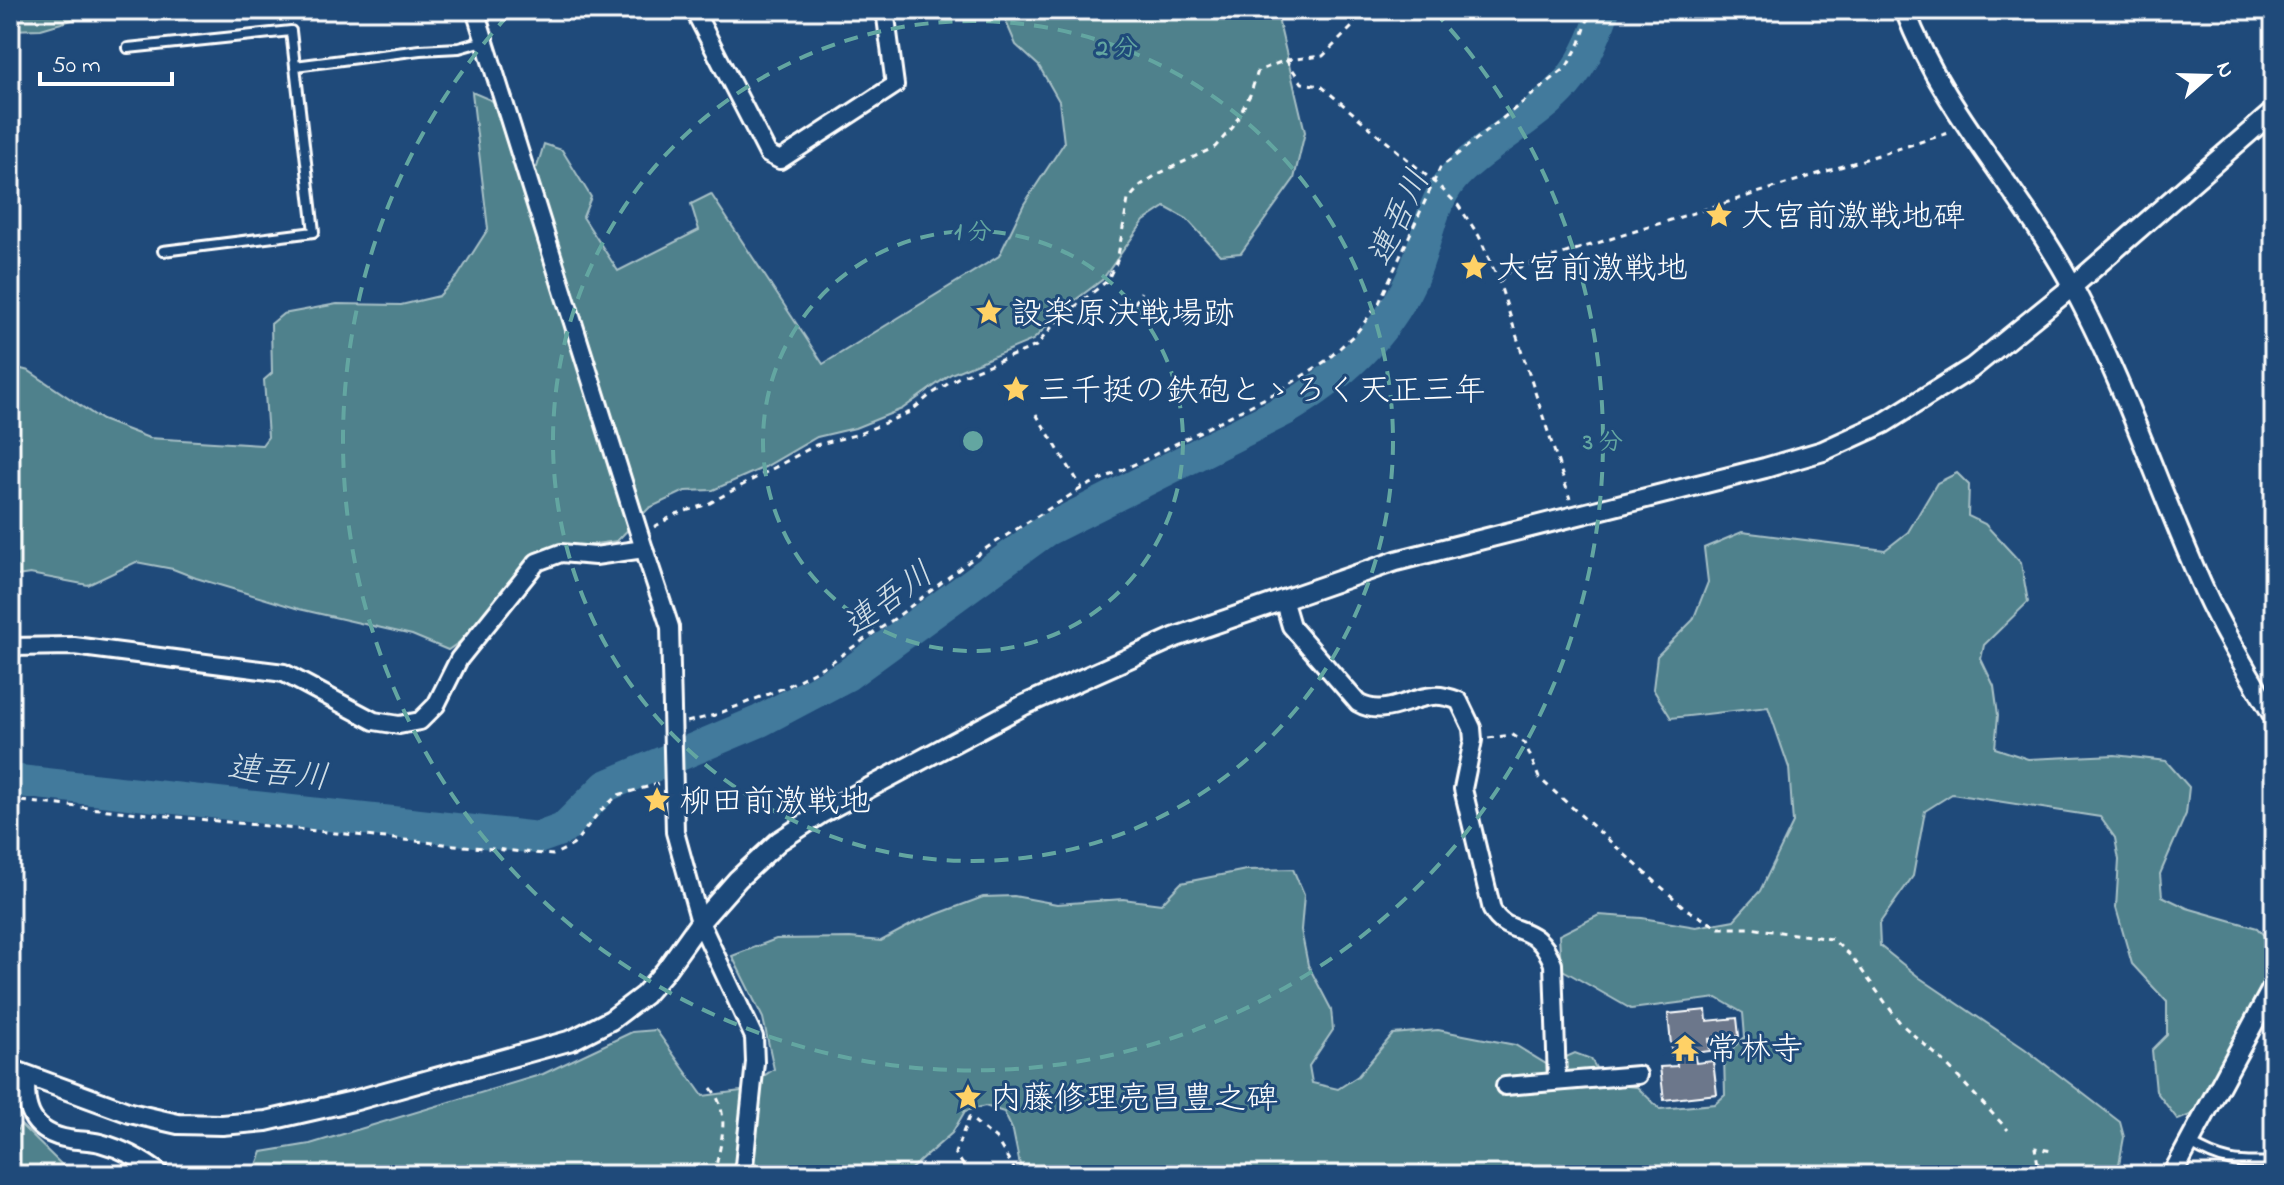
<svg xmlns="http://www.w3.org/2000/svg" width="2284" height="1185" font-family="'Indie Flower','Klee One',sans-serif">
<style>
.green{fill:#4f818c;stroke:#a7c0c6;stroke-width:2}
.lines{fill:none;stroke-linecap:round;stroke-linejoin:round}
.river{stroke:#427a9c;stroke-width:32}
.building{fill:#6c778b;stroke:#fff;stroke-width:2}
.service-casing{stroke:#fff;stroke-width:14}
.minor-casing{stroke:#fff;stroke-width:22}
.tertiary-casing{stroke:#fff;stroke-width:24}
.path{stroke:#fff;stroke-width:3;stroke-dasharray:6 6;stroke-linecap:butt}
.service{stroke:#1f4a7a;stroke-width:8}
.minor{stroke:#1f4a7a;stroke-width:16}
.tertiary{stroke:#1f4a7a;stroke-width:18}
.ring{fill:none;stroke:#63a6a1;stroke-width:4;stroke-dasharray:14 10}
.labels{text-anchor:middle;stroke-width:6;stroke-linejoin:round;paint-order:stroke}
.poi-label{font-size:32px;fill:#fff;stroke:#1f4a7a;text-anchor:start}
.water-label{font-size:34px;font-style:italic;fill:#d0dee6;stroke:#1f4a7a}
.centre{fill:#63a6a1;stroke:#1f4a7a;stroke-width:4}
.ring-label{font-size:24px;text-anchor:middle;font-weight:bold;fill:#63a6a1;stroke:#1f4a7a;stroke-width:6;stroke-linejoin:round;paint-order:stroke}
</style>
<rect width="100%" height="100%" fill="#1f4a7a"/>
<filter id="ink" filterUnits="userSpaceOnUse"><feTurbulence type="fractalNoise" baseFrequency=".0125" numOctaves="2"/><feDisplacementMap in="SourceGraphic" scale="16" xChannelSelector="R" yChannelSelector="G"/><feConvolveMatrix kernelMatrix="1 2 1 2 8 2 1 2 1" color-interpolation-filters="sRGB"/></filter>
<g filter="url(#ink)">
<g class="green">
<path d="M10,10H106L41,29L10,30Z"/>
<path d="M1001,10H1276L1305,132L1294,179L1241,253L1220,255L1187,219L1165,207L1144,221L1102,280L1066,307L1033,340L951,374L902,409L855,428L817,437L765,467L713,490L685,491L649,508L617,541L559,549L474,632L448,650L412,635L299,609L196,578L173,569L136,562L88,585L30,574L10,577V366L29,371L102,420L149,438L262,445L268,437L264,380L272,373L271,324L283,314L337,304L401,305L439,296L458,276L488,229L472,92L493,101L516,169L537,167L544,144L562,150L591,197L583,217L618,271L699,230L691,204L711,194L823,364L999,256L1024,204L1064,143L1059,101L1039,66L1016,45Z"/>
<path d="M1957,473L1969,485L1968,516L1985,524L2021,563L2028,602L1984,645L1981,659L1994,686L1998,715L1995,748L2028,759L2115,755L2166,761L2189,787L2186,814L2160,874L2162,896L2187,908L2257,928L2273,945L2260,995L2195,1113L2178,1120L2156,1091L2152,1050L2167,1035V1002L2132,964L2116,908L2119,860L2115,838L2100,817L1952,794L1925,811L1913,876L1879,924L1880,946L1920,978L2025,1049L2120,1122L2124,1137L2117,1175H1022L1013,1131L1004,1112L985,1106L965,1111L952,1133L904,1175H253L262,1152L310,1144L543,1074L632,1032L656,1030L703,1096L741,1091L774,1069L763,1018L732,956L776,939L850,938L881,941L916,922L983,897L1014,896L1057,904L1123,899L1161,904L1181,883L1246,870L1293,869L1304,895L1301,930L1308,965L1331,1009L1333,1030L1309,1066L1312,1083L1338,1089L1358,1076L1393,1034L1438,1030L1515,1045L1548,1065L1575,1053L1591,1059L1605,1084L1637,1087L1660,1109L1715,1104L1725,1095L1724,1056L1745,1037L1743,1013L1717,998L1631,1009L1561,969L1559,935L1599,915L1642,918L1696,927L1734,920L1760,891L1793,823L1789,768L1768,707L1671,718L1653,689L1657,656L1693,620L1708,582L1704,548L1742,532L1885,550L1908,532L1937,483Z"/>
<path d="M21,1125L62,1165L97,1175H10V1138Z"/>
<path d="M128,1162L147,1175H105Z"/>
</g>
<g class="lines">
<path class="river" d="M10,780L538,838L563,829L606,786L760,721L847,675L1045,531L1285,410C1339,378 1384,338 1411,280C1426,248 1429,207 1452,179C1465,163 1483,151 1499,139C1558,96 1580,82 1604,10"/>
</g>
<path class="building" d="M1706,1010L1707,1021L1737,1018L1739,1036L1709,1039L1710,1051L1694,1053L1696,1063L1713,1061L1717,1094L1664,1100L1660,1067L1677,1066L1676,1055H1672L1668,1014Z"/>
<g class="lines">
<g class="service-casing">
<g id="service">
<path d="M128,48L291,31L314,232L163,251"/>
<path d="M295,66L420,50L459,48L484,41"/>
<path d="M2189,1143C2221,1162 2237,1164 2274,1162"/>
</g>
</g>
<g class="minor-casing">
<g id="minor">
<path d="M475,10L644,549L670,627L675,832L700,922L754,1037L755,1062L743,1175"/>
<path d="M694,10L768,154L780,160L895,85L885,10"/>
<path d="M1283,599L1291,626L1358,703C1384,718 1407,698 1433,696C1442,695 1451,698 1459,701L1472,728L1473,740L1463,789L1492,910C1508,939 1536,919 1553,964L1557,1080"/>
<path d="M10,647L74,646L284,673L374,721L399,725L420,721L436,705L459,659L537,562L561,553L595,556L644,549"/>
<path d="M27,1075C23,1109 32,1133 69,1139C79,1141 90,1140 100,1143C123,1149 143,1160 162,1175"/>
<path d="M1505,1086L1638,1075"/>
</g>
</g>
<g class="tertiary-casing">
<g id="tertiary">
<path d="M1905,10C1943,113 2023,192 2074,289C2126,387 2159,490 2204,590C2224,634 2250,676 2274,717"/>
<path d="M10,1069L130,1113L178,1124L222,1125L266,1121L353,1101L572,1040L611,1020L644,995L665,971L700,922L738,879L779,841L822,813L1024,705L1176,637L1396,561L1765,468L1823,451L1884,423L1972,368L2073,286L2274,111"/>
<path d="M2172,1175L2274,985"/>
</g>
</g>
<g class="path">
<path d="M1286,60L1302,83L1321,86L1440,187L1458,205L1479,236L1499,282L1570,499"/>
<path d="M1499,282L1511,270L1952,132"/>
<path d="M1129,314L1141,292"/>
<path d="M1036,414L1082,488"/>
<path d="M654,527L676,514L708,504L816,445L859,434L910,412L930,395L959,377L1036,346L1056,322L1107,281L1117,261L1128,200L1141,185L1158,174L1215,147L1233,127L1250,95L1258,71L1286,60L1323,56L1352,27L1359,10"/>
<path d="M687,722L715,715L786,687L830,663L894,619L988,547L1082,488L1144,460L1281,390L1327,360L1357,332L1379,303L1440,168L1566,68L1580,43L1591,10"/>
<path d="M1488,738L1513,735L1525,743L1539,778L1686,909L1719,928H1750L1832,939L1852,957L1901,1024L1941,1059L2008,1130"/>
<path d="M10,800L553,855L573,845L599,812L618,795L658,784"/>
<path d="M711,1088C732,1115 720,1145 714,1175"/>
<path d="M970,1175L955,1153L969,1117L996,1139L1018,1175"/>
<path d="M2040,1175L2035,1148L2052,1151"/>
</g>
<use href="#service" class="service"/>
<use href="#minor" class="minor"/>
<use href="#tertiary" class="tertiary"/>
</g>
</g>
<g class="ring">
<circle cx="973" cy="441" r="210"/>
<circle cx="973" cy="441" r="420"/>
<path d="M1434 11A630 630 0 1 1 512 11"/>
</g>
<defs>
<g id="sight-bare" transform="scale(2.16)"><path d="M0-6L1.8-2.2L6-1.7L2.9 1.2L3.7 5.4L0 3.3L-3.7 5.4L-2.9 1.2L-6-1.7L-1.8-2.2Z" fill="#ffd166" stroke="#1f4a7a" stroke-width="2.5" paint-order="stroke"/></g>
<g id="temple-bare" transform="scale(2.16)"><path d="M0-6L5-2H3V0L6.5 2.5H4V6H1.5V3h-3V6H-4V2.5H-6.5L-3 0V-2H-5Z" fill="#ffd166" stroke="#1f4a7a" stroke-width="2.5" paint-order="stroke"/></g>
</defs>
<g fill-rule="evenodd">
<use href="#sight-bare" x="1719" y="215"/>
<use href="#sight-bare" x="1474" y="267"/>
<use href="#sight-bare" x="989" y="312"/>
<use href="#sight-bare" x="1016" y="389"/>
<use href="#sight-bare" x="657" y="800"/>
<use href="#temple-bare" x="1685" y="1048"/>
<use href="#sight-bare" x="968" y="1097"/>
</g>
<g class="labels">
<g class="poi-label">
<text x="1741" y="226">大宮前激戦地碑</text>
<text x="1496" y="278">大宮前激戦地</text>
<text x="1011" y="323">設楽原決戦場跡</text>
<text x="1038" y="400">三千挺の鉄砲とゝろく天正三年</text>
<text x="679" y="811">柳田前激戦地</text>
<text x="1707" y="1059">常林寺</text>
<text x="990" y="1108">内藤修理亮昌豊之碑</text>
</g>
<g class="water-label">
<text transform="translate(1397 217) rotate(-65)" y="12">連吾川</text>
<text transform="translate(887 598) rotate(-36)" y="12">連吾川</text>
<text transform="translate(278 771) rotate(6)" y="12">連吾川</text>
</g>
</g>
<circle cx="973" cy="441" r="12" class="centre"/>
<g class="ring-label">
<text x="1117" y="55">2 分</text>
<text x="973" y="239">1 分</text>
<text x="1603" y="449">3 分</text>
</g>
<rect width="2284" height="1185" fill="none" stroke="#1f4a7a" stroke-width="40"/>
<rect x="20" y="20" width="2244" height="1145" fill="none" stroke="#fff" stroke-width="3" filter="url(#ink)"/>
<g transform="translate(2208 76) rotate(70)" stroke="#1f4a7a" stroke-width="6" paint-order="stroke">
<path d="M0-6L14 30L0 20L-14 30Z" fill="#ffffff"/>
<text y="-12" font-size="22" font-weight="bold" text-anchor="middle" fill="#ffffff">N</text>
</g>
<path d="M40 72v12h132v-12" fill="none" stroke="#ffffff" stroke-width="4"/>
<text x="52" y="72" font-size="24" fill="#ffffff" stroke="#1f4a7a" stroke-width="6" paint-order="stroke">50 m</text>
</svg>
